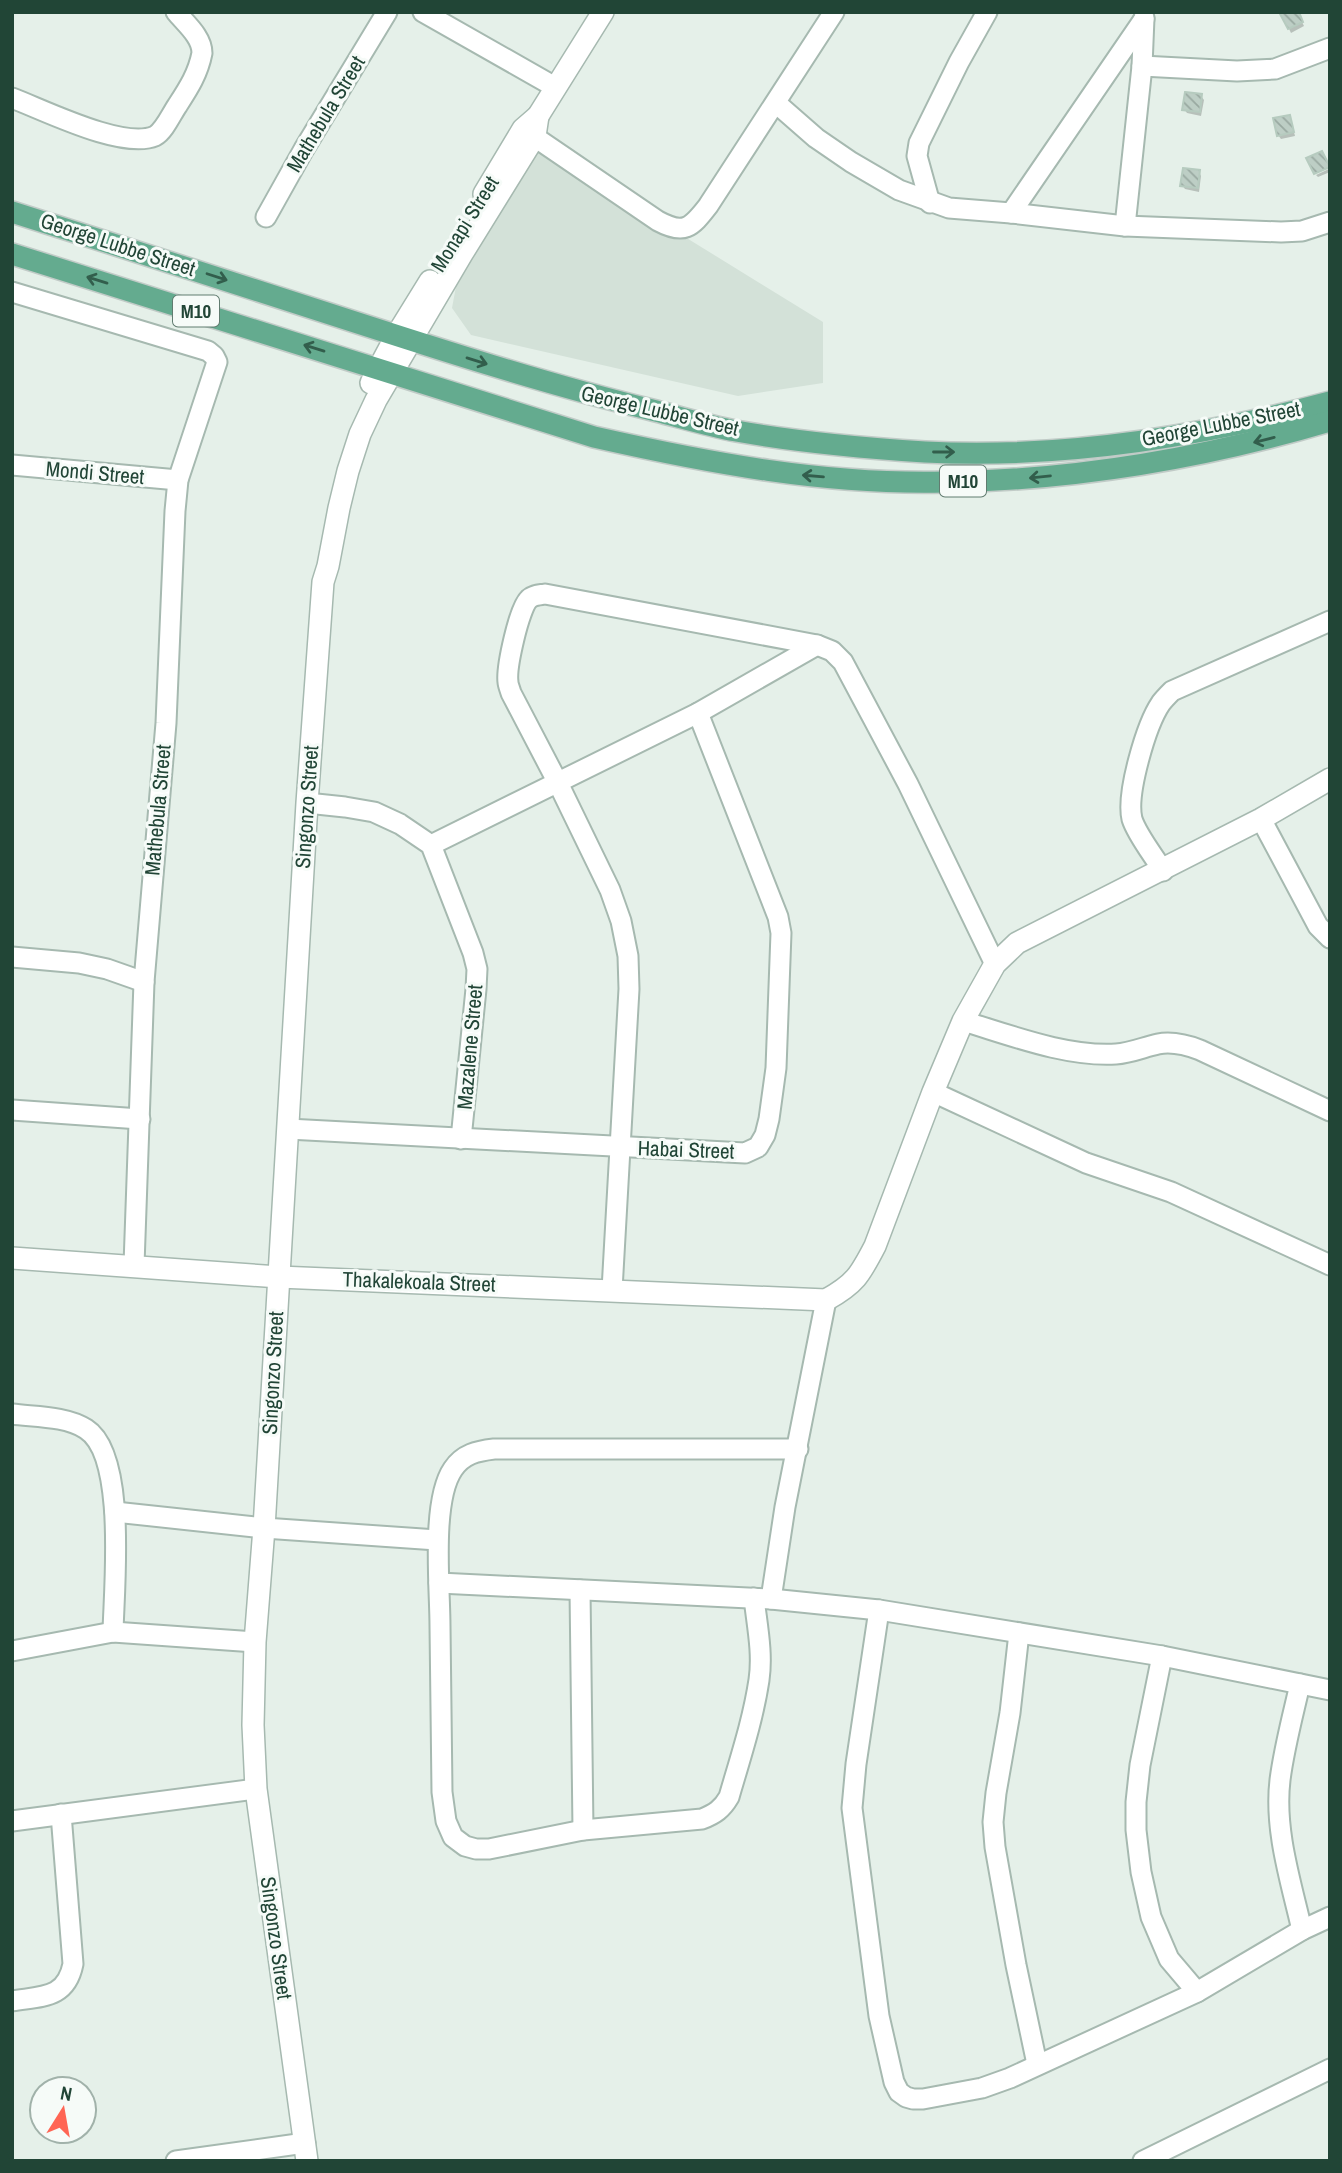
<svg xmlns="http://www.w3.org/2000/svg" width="1342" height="2173" font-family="'Archivo Narrow',sans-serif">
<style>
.built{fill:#d3e1d8}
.shadow{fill:#0003}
.building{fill:url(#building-back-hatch);stroke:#b6cbbf;stroke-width:2}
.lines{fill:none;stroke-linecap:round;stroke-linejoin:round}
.minor-casing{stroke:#a6b9b0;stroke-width:23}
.tertiary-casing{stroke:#a6b9b0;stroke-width:24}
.primary-casing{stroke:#c1cbc7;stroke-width:24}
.minor{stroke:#fff;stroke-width:19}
.tertiary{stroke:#fff;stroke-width:21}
.primary{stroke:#64ab8f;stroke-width:21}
.oneway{stroke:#325e4c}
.labels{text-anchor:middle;stroke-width:6;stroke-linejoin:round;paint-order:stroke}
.shield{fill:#f6fbf8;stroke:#617c70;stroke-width:2}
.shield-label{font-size:19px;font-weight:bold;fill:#214536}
.street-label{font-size:21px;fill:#214536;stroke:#f6fbf8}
</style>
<defs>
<pattern id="building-back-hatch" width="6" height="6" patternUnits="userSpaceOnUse" patternTransform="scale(1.75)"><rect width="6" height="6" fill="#bdcec5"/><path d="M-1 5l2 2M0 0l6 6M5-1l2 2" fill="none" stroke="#99a9a1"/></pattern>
</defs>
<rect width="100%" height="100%" fill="#e5f0e9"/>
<path class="built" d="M535,136L672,229L823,322V383L738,396L471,335L452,308L462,254Z"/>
<g class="shadow">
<path d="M1297,12L1304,26L1291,33L1282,14Z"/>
<path d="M1201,96L1204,100L1201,116L1187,113L1184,109Z"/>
<path d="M1290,117L1295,136L1281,139L1278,135Z"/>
<path d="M1329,169L1330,172L1318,177L1316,175Z"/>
<path d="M1199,172L1201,176L1199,192L1185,189L1182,185Z"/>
</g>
<g class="building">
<path d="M1282,12H1299L1303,22L1288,29L1280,14Z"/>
<path d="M1185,92L1202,94L1200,112L1182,110Z"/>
<path d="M1290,115L1294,132L1277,136L1273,118Z"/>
<path d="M1322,151L1330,167L1314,174L1306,158Z"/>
<path d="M1183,168L1200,170L1198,188L1180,186Z"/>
</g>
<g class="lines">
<g class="minor-casing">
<g id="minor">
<path d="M423,12L555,87"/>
<path d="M1142,66L1237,71L1275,69L1330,48"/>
<path d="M12,98C44,110 123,150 155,136C164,131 171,115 177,106C188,89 198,74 202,53C202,37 186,24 176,12"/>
<path d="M776,103L816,138L851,162L899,190L949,208L1011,213L1125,226L1281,232L1302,231L1330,222"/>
<path d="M523,129L658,221C684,235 691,228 708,206L834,12"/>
<path d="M930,203L917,156L919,143L959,62L987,12"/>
<path d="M1011,213L1144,19"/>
<path d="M266,217L304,149L387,12"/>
<path d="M1125,226L1142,66L1144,18"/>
<path d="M12,292L208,351L214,356L217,362L178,480L175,511L166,723L144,982L134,1265"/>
<path d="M12,465L178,480"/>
<path d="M307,803L345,807L374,812L400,824L431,845L473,953L477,969L476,989L461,1139"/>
<path d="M1261,819L1318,926L1330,938"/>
<path d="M431,845L698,713L817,645"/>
<path d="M1163,871C1154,856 1137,835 1132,819C1126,794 1146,725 1161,703C1164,699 1168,695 1172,691L1330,621"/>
<path d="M12,957L79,963L107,969L144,982"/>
<path d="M963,1021C1010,1035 1066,1057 1116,1054C1131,1053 1144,1047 1158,1044C1173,1041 1187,1045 1200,1050L1330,1111"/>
<path d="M933,1092L1086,1163L1171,1192L1330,1265"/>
<path d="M12,1110L140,1119"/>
<path d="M288,1129L745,1153L758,1147L765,1135L769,1119L776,1068L781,933L778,917L698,713"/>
<path d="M612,1290L629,989L628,956L621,921L610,890L558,783L511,693C510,689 508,685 508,682C506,668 519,608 529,599C533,595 539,595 545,594L817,645L832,651L843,662L908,784L995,964"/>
<path d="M12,1414C35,1417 66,1416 86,1429C127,1455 114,1587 113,1632"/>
<path d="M115,1512L264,1528L437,1540"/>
<path d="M439,1583L771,1599L879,1610L1162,1656L1330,1690"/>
<path d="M580,1590L583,1830"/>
<path d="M754,1598C757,1625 763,1653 759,1680C753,1720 740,1759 729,1797C722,1809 715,1814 702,1819L583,1830L489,1849H476L465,1846L453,1837L446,1821L442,1792C441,1737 441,1681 440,1626C440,1587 431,1501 453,1469C463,1454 477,1451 494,1449H798"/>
<path d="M771,1599L785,1507L826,1300"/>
<path d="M879,1610L856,1764L852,1808L879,2016L894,2082L899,2092L906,2097L913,2099H923L982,2088L1010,2078L1197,1992L1302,1930L1330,1917"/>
<path d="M1019,1633L1010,1713L996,1793L993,1822L995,1847L1016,1965L1037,2064"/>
<path d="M12,1651L113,1632L255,1642"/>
<path d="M1162,1656L1140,1765L1136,1802V1830L1141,1872L1151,1917L1169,1959L1197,1992"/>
<path d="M1300,1684C1293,1715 1284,1748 1280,1780C1274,1830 1291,1882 1302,1930"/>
<path d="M12,1821L256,1789"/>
<path d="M12,2001C42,1996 66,1999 73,1964L61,1814"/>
<path d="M176,2161L305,2143"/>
<path d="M1143,2161L1330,2069"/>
</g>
</g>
<g class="tertiary-casing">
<g id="tertiary">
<path d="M484,194L523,129L538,116L603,12"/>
<path d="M371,383L396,336L430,281"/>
<path d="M12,1258L279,1277L826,1300C855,1284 860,1275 875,1246L933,1092L963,1021L995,964L1017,943L1261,819L1330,779"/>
<path d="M307,2161L256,1789L253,1725L255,1642L264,1528L307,803L323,582L328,566L339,508L348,471L360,434L376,400L462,254L535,136L538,116"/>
</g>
</g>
<g class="primary-casing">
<g id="primary">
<path d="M12,212C118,246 224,279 330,314C438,349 546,384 656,411C683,418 709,426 736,431C798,442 863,448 925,452C1060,459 1200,437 1330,402"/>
<path d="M12,254L594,437C709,463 826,485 945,482C1075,480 1205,458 1330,421"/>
</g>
</g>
<use href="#minor" class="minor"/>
<use href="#tertiary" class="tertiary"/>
<use href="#primary" class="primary"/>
</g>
<defs><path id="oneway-shaft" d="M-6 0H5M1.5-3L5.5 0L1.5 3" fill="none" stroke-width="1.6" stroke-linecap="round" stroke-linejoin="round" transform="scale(1.75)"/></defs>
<g class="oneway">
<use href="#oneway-shaft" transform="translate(217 277) rotate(18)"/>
<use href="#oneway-shaft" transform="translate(97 280) rotate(-163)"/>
<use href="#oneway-shaft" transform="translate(314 348) rotate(-163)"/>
<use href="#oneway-shaft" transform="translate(477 361) rotate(17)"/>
<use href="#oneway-shaft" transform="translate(1264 440) rotate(166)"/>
<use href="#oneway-shaft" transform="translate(944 452)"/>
<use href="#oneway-shaft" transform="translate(813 476) rotate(-175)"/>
<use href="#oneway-shaft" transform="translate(1040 477) rotate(174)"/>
</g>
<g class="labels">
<g class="shield">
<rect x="173" y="295.5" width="46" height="31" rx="5"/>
<rect x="940" y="465.5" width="46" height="31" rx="5"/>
</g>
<g class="shield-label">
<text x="196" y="318">M10</text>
<text x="963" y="488">M10</text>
</g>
<g class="street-label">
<text transform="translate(326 114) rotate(-59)" y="7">Mathebula Street</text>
<text transform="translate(465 224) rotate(-58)" y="7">Monapi Street</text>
<text transform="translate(118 245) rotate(18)" y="7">George Lubbe Street</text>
<text transform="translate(660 411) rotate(13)" y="7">George Lubbe Street</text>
<text transform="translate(1221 424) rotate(-11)" y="7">George Lubbe Street</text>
<text transform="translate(95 473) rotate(5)" y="7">Mondi Street</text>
<text transform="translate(307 807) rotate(-86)" y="7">Singonzo Street</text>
<text transform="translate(158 810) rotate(-85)" y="7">Mathebula Street</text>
<text transform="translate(470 1047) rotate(-85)" y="7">Mazalene Street</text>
<text transform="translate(686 1150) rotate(2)" y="7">Habai Street</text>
<text transform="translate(419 1282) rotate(2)" y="7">Thakalekoala Street</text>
<text transform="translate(273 1373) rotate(-87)" y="7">Singonzo Street</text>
<text transform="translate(276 1938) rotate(82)" y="7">Singonzo Street</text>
</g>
</g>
<rect width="1342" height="2173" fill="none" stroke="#214536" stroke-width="28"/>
<g transform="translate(63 2110) rotate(11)"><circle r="33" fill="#f6fbf8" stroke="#a1b2aa" stroke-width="2"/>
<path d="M0-5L12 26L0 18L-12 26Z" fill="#ff6554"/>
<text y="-10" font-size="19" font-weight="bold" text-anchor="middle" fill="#214536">N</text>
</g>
</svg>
